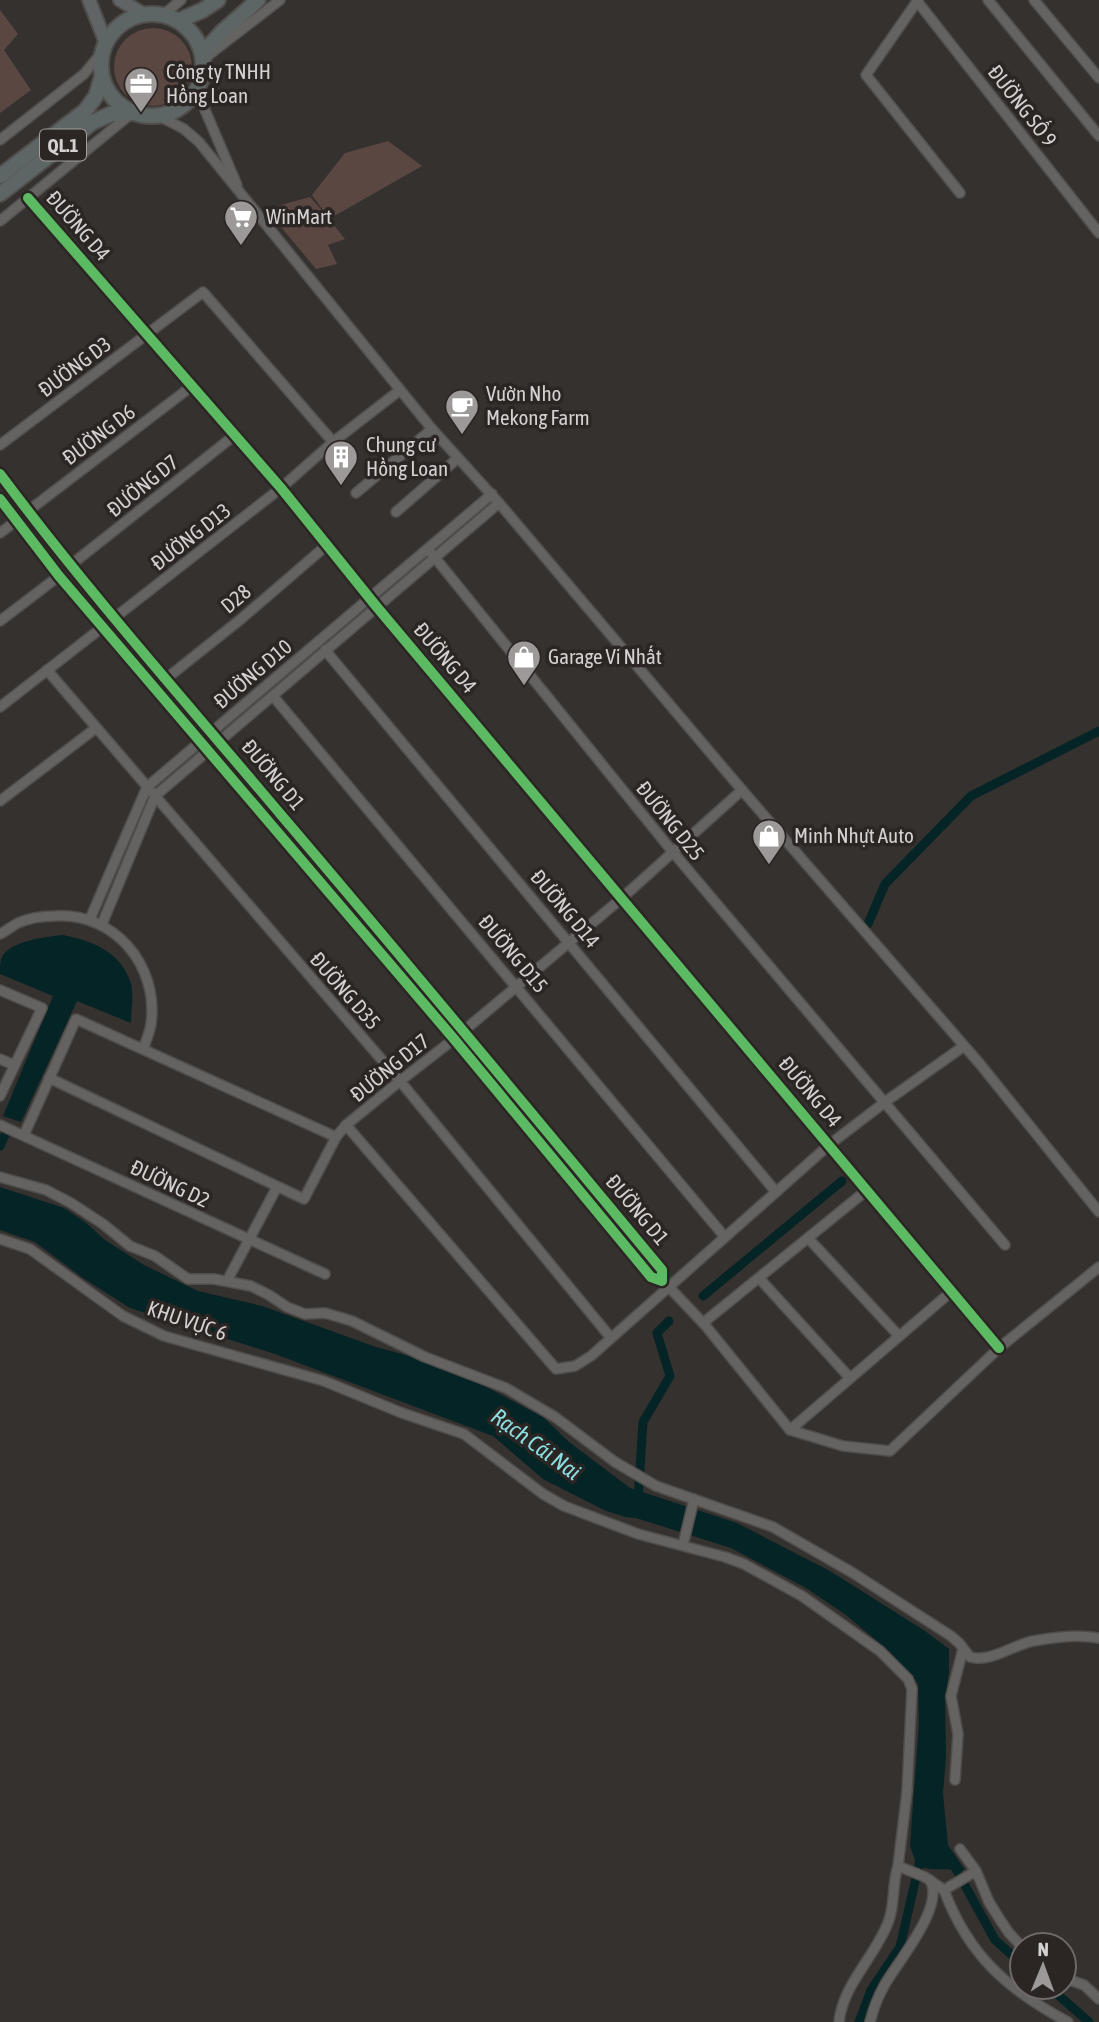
<svg xmlns="http://www.w3.org/2000/svg" width="1099" height="2022" font-family="'Asap Condensed',sans-serif">
<style>
.green{fill:#5b4742}
.water{fill:#052425}
.lines{fill:none;stroke-linecap:round;stroke-linejoin:round}
.canal{stroke:#052425;stroke-width:9}
.minor-casing{stroke:#504e4c;stroke-width:12}
.major-casing{stroke:#504e4c;stroke-width:16}
.highway-casing{stroke:#504e4c;stroke-width:18}
.minor{stroke:#656362;stroke-width:9}
.major{stroke:#606464;stroke-width:12}
.highway{stroke:#5d6665;stroke-width:14}
.cycleway-casing{stroke:#2b2624;stroke-width:15}
.cycleway{stroke:#5cba63;stroke-width:10}
.labels{text-anchor:middle;stroke-width:7;stroke-linejoin:round;paint-order:stroke}
.shield{fill:#2b2624;stroke:#a19e9c;stroke-width:2}
.shield-label{font-size:19px;font-weight:bold;fill:#d4d1d0}
.poi-label{font-size:21px;fill:#d4d1d0;stroke:#2b2624;text-anchor:start}
.street-label{font-size:21px;fill:#d4d1d0;stroke:#2b2624}
.water-label{font-size:23px;font-style:italic;fill:#8adfe1;stroke:#2b2624}
</style>
<rect width="100%" height="100%" fill="#34312f"/>
<g class="green">
<path d="M0,10L18,34L4,50L31,90L0,113Z"/>
<circle cx="153" cy="67" r="39"/>
<path d="M388,141L422,166L329,219L345,239L328,245L337,264L316,269L266,209L310,197L328,217L312,195L345,153Z"/>
</g>
<g class="water">
<path d="M62,935C91,940 122,952 131,984C134,996 131,1011 131,1023L77,1001L21,1122L3,1116L53,996L0,974C0,968 0,961 2,957C10,941 46,937 62,935Z"/>
<path d="M0,1187L64,1208L85,1222L105,1240L144,1265L198,1291L262,1306L376,1347L420,1359L479,1383L543,1417L569,1442L630,1488L737,1523L830,1571L925,1631L949,1649V1672L945,1700L946,1757L943,1794L948,1845L965,1870L930,1869L917,1866L910,1846L919,1723L918,1684L890,1652L846,1615L806,1588L731,1548L636,1518L626,1517L606,1511L543,1479L493,1436L275,1354L130,1308L83,1278L35,1242L0,1230Z"/>
</g>
<g class="lines">
<g class="canal">
<path d="M868,924L885,884L971,796L1099,731"/>
<path d="M0,1146L5,1135"/>
<path d="M703,1296L842,1181"/>
<path d="M638,1500L643,1422L670,1376L657,1333L669,1321"/>
<path d="M951,1860L995,1940L1022,1964"/>
<path d="M1049,1987L1089,2022"/>
<path d="M859,2022L871,1990L900,1947L921,1856"/>
</g>
<g class="minor-casing">
<g id="minor">
<path d="M918,0L866,75L960,193"/>
<path d="M988,0L1099,136"/>
<path d="M1034,0L1099,78"/>
<path d="M917,1L1099,233"/>
<path d="M162,16L181,0"/>
<path d="M203,62L210,54L280,0"/>
<path d="M199,87L205,110L237,185"/>
<path d="M159,116L184,129L199,142L432,429L499,503L742,790L980,1064L1099,1212"/>
<path d="M0,140L84,74L103,51"/>
<path d="M28,198L281,488L376,606L999,1348"/>
<path d="M0,221L132,113"/>
<path d="M0,445L203,292L333,442"/>
<path d="M0,474C88,592 187,703 282,816C410,966 536,1118 662,1270V1281L651,1277L454,1039L59,576L0,499"/>
<path d="M356,493L432,429"/>
<path d="M28,511L192,386"/>
<path d="M396,512L458,458"/>
<path d="M0,533L16,521"/>
<path d="M428,549L672,851L1005,1245"/>
<path d="M72,564L235,435"/>
<path d="M0,621L59,576"/>
<path d="M325,650L776,1192"/>
<path d="M47,670L400,1081L611,1338"/>
<path d="M167,678L241,619L327,545"/>
<path d="M273,696L724,1236"/>
<path d="M0,707L281,488L333,442L400,390"/>
<path d="M0,801L96,728"/>
<path d="M90,919L147,787L492,494"/>
<path d="M102,924L155,796L499,503"/>
<path d="M0,934C6,931 12,926 18,923C29,918 43,916 55,916C114,912 159,965 151,1024C150,1032 146,1041 143,1049"/>
<path d="M0,990L42,1008L0,1096"/>
<path d="M0,1059L14,1065"/>
<path d="M49,1078L304,1199L336,1137L346,1125L400,1081L454,1039L622,898L742,790"/>
<path d="M0,1125L325,1274"/>
<path d="M346,1125L556,1369L575,1366L591,1356L829,1145L885,1102L964,1046"/>
<path d="M24,1135L76,1019L336,1137"/>
<path d="M0,1177L46,1190L71,1203L103,1224L130,1246L155,1256L188,1279H214L251,1286L269,1295L287,1307L305,1314L325,1313L352,1321L425,1357L506,1388L555,1417L615,1462L656,1486L773,1527L853,1573L951,1636L959,1643L970,1657C990,1663 1013,1645 1033,1641C1054,1637 1078,1634 1099,1638"/>
<path d="M808,1238L899,1336"/>
<path d="M0,1239L30,1249L123,1316L164,1336L324,1381L402,1413L464,1434L543,1494L564,1506L638,1534L725,1557L744,1564L802,1596L880,1651L908,1679L912,1689L907,1792L898,1866C892,1884 895,1903 889,1920C877,1955 843,1983 839,2022"/>
<path d="M759,1278L850,1378"/>
<path d="M227,1281L277,1187"/>
<path d="M667,1285L705,1325L790,1430L843,1446L890,1451L999,1348L1099,1267"/>
<path d="M703,1323L867,1190"/>
<path d="M790,1430L952,1291"/>
<path d="M683,1545L694,1499"/>
<path d="M955,1780L958,1734L951,1696L963,1649"/>
<path d="M960,1849L976,1871L989,1902L999,1918L1009,1933L1022,1947"/>
<path d="M898,1866L925,1877L944,1890L976,1871"/>
<path d="M944,1890C968,1955 1008,1990 1068,2022"/>
<path d="M1064,1978L1084,1985L1099,1999"/>
<path d="M870,2022C873,2010 878,1997 884,1986C896,1964 946,1906 930,1880"/>
</g>
</g>
<g class="major-casing">
<g id="major">
<path d="M89,0L106,43"/>
<path d="M120,0L145,15"/>
</g>
</g>
<g class="highway-casing">
<g id="highway">
<circle cx="152" cy="65" r="51"/>
<path d="M178,21L203,10L218,0"/>
<path d="M202,54L222,32L258,0"/>
<path d="M0,176L85,111L96,96L102,76"/>
<path d="M0,194L93,122L111,114L132,113"/>
</g>
</g>
<use href="#minor" class="minor"/>
<use href="#major" class="major"/>
<use href="#highway" class="highway"/>
<g class="cycleway-casing">
<g id="cycleway">
<path d="M28,198L281,488L376,606L999,1348"/>
<path d="M0,474C88,592 187,703 282,816C410,966 536,1118 662,1270V1281L651,1277L454,1039L59,576L0,499"/>
</g>
</g>
<use href="#cycleway" class="cycleway"/>
</g>
<defs>
<g id="office-pin" transform="scale(1.75)"><path d="M0 17L-7.5 6A9.5 9.5 0 1 1 7.5 6Z" fill="#9c9998" stroke="#2b2624"/><path d="M-6-3h4V-5.5h4V-3h4V5H-6ZM-1-4.5V-3h2v-1.5ZM-6 0V1H6V0Z" fill="#fff"/></g>
<g id="supermarket-pin" transform="scale(1.75)"><path d="M0 17L-7.5 6A9.5 9.5 0 1 1 7.5 6Z" fill="#9c9998" stroke="#2b2624"/><path d="M-6-5.5h2.5l.6 2H6L4.5 2H-2.5L-4.4-4H-6ZM-1.5 3.2a1.3 1.3 0 1 0 .1 0ZM3 3.2a1.3 1.3 0 1 0 .1 0Z" fill="#fff"/></g>
<g id="cafe-pin" transform="scale(1.75)"><path d="M0 17L-7.5 6A9.5 9.5 0 1 1 7.5 6Z" fill="#9c9998" stroke="#2b2624"/><path d="M-5.5-4.5H6V0H3Q3 3.5 0 3.5H-2.5Q-5.5 3.5-5.5 0ZM3-3.2v2h1.7v-2ZM-6 4.5H4V6H-6Z" fill="#fff"/></g>
<g id="building-pin" transform="scale(1.75)"><path d="M0 17L-7.5 6A9.5 9.5 0 1 1 7.5 6Z" fill="#9c9998" stroke="#2b2624"/><path d="M-4-6H4V6H1V3H-1V6H-4ZM-2.5-4.3h1.7v1.8h-1.7ZM.8-4.3h1.7v1.8H.8ZM-2.5-1h1.7V.8h-1.7ZM.8-1h1.7V.8H.8Z" fill="#fff"/></g>
<g id="shop-pin" transform="scale(1.75)"><path d="M0 17L-7.5 6A9.5 9.5 0 1 1 7.5 6Z" fill="#9c9998" stroke="#2b2624"/><path d="M-5-2.5h2.3a2.7 3.5 0 0 1 5.4 0H5L5.5 6h-11ZM-1.5-2.5h3a1.5 2.3 0 0 0-3 0Z" fill="#fff"/></g>
</defs>
<g fill-rule="evenodd">
<use href="#office-pin" x="141" y="84"/>
<use href="#supermarket-pin" x="241" y="217"/>
<use href="#cafe-pin" x="462" y="406"/>
<use href="#building-pin" x="341" y="457"/>
<use href="#shop-pin" x="524" y="657"/>
<use href="#shop-pin" x="769" y="836"/>
</g>
<g class="labels">
<rect class="shield" x="40" y="129.5" width="46" height="31" rx="5"/>
<g class="shield-label">
<text x="63" y="152">QL.1</text>
</g>
<g class="poi-label">
<text x="166" y="79">Công ty TNHH<tspan x="166" dy="24">Hồng Loan</tspan></text>
<text x="266" y="224">WinMart</text>
<text x="486" y="401">Vườn Nho<tspan x="486" dy="24">Mekong Farm</tspan></text>
<text x="366" y="452">Chung cư<tspan x="366" dy="24">Hồng Loan</tspan></text>
<text x="548" y="664">Garage Vi Nhất</text>
<text x="794" y="843">Minh Nhựt Auto</text>
</g>
<g class="street-label">
<text transform="translate(1022 106) rotate(52)" y="7">ĐƯỜNG SỐ 9</text>
<text transform="translate(78 226) rotate(49)" y="7">ĐƯỜNG D4</text>
<text transform="translate(75 367) rotate(-37)" y="7">ĐƯỜNG D3</text>
<text transform="translate(99 435) rotate(-37)" y="7">ĐƯỜNG D6</text>
<text transform="translate(143 486) rotate(-39)" y="7">ĐƯỜNG D7</text>
<text transform="translate(191 537) rotate(-38)" y="7">ĐƯỜNG D13</text>
<text transform="translate(236 599) rotate(-40)" y="7">D28</text>
<text transform="translate(445 658) rotate(50)" y="7">ĐƯỜNG D4</text>
<text transform="translate(253 674) rotate(-40)" y="7">ĐƯỜNG D10</text>
<text transform="translate(273 775) rotate(50)" y="7">ĐƯỜNG D1</text>
<text transform="translate(670 821) rotate(51)" y="7">ĐƯỜNG D25</text>
<text transform="translate(565 909) rotate(50)" y="7">ĐƯỜNG D14</text>
<text transform="translate(513 954) rotate(50)" y="7">ĐƯỜNG D15</text>
<text transform="translate(345 991) rotate(49)" y="7">ĐƯỜNG D35</text>
<text transform="translate(390 1068) rotate(-39)" y="7">ĐƯỜNG D17</text>
<text transform="translate(810 1092) rotate(50)" y="7">ĐƯỜNG D4</text>
<text transform="translate(170 1184) rotate(25)" y="7">ĐƯỜNG D2</text>
<text transform="translate(637 1210) rotate(50)" y="7">ĐƯỜNG D1</text>
<text transform="translate(187 1321) rotate(19)" y="7">KHU VỰC 6</text>
</g>
<g class="water-label">
<text transform="translate(536 1444) rotate(36)" y="8">Rạch Cái Nai</text>
</g>
</g>
<g transform="translate(1043 1966) rotate(1)"><circle r="33" fill="#2b2624" stroke="#6f6a69" stroke-width="2"/>
<path d="M0-5L12 26L0 18L-12 26Z" fill="#9c9998"/>
<text y="-10" font-size="19" font-weight="bold" text-anchor="middle" fill="#d4d1d0">N</text>
</g>
</svg>
